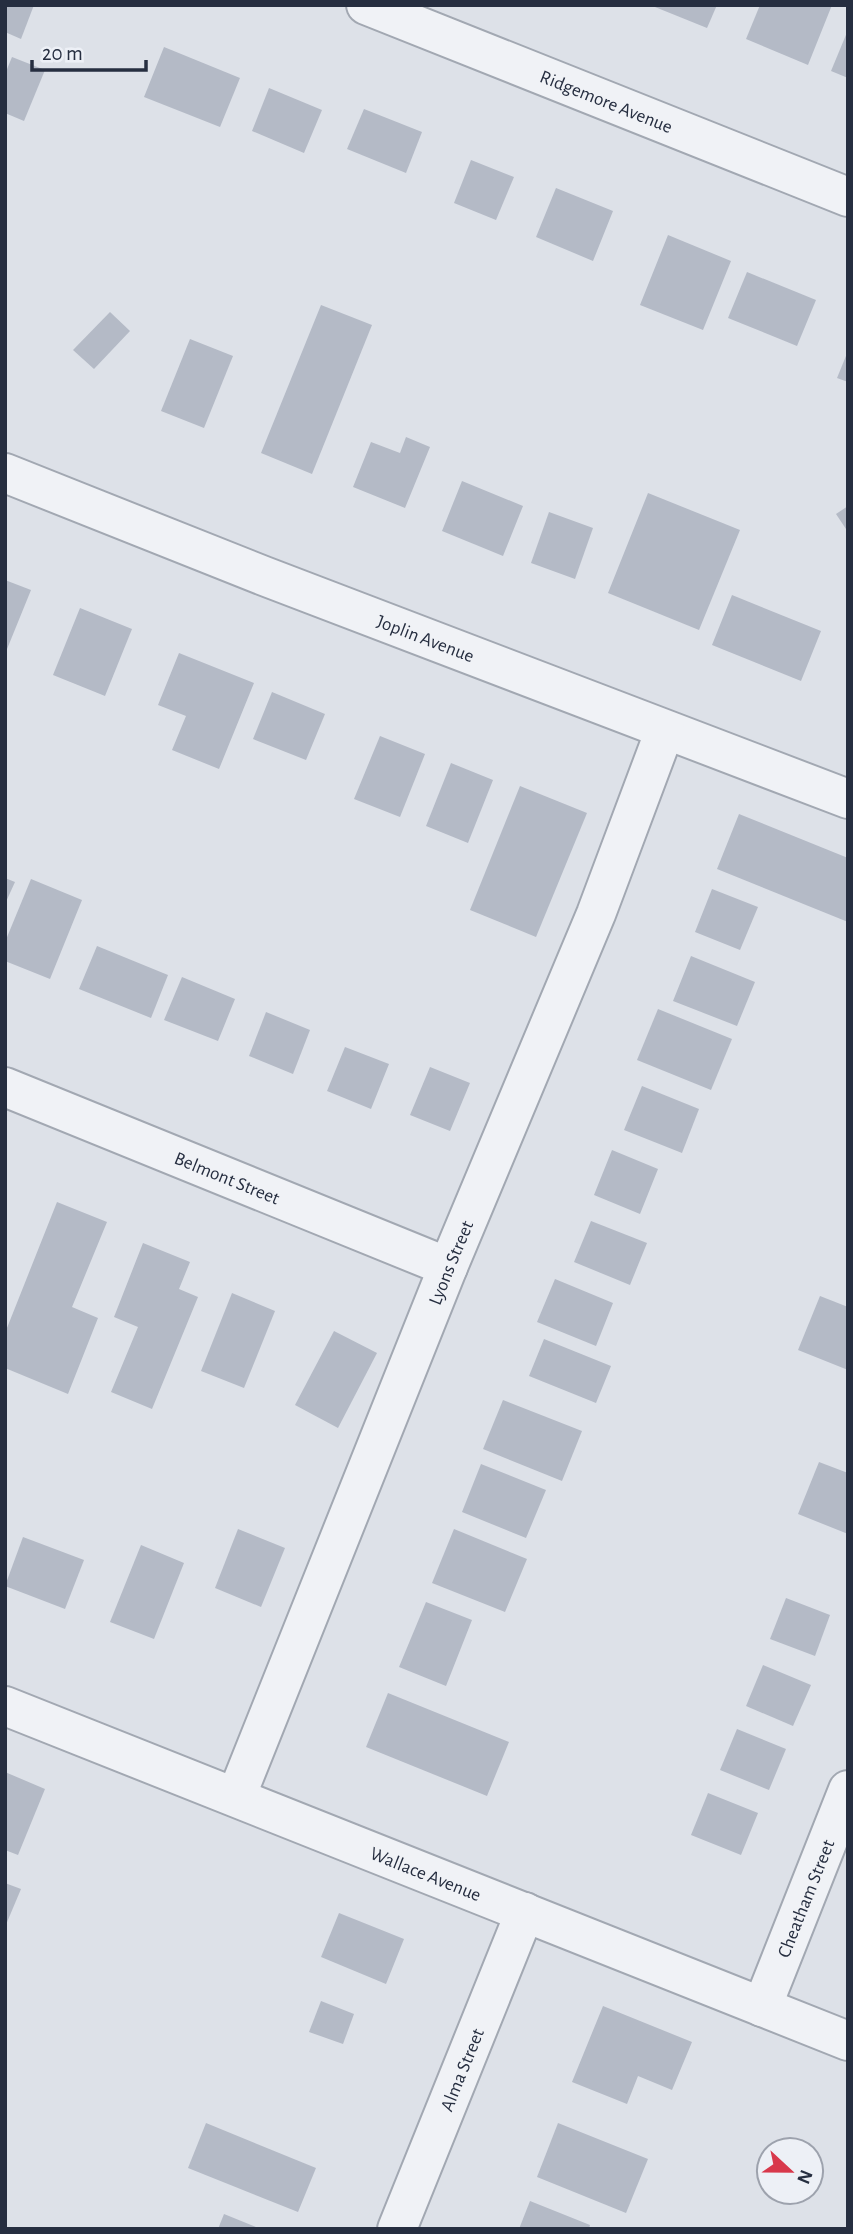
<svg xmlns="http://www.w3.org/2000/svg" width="853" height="2234" font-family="'Alegreya Sans',sans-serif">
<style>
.building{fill:#b4bac6}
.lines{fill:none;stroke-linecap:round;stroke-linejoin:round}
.minor-casing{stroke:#a2a8b2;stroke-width:42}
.minor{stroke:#f0f2f6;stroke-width:38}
.labels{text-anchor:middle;stroke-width:5;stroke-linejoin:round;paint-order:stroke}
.street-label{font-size:19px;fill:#262e40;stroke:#edf0f6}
</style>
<rect width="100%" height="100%" fill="#dde1e8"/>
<g class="building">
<path d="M5,5H34L21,39L5,32Z"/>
<path d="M650,5H717L707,28Z"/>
<path d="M760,5H832L808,65L746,39Z"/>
<path d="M848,30V78L831,71Z"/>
<path d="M164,47L240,78L220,127L144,97Z"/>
<path d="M12,57L45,70L24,121L5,113V74Z"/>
<path d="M269,88L322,110L304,153L252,131Z"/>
<path d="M364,109L422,132L406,173L347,149Z"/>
<path d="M471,160L514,177L496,220L454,203Z"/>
<path d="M556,188L613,211L593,261L536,237Z"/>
<path d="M668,235L731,261L703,330L640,305Z"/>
<path d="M747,272L816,300L797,346L728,318Z"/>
<path d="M321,305L372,325L312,474L261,453Z"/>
<path d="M110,312L130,331L94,369L73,350Z"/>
<path d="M190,339L233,356L204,428L161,411Z"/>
<path d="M848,351V382L837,378Z"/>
<path d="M406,437L430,447L405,508L353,487L371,442L400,453Z"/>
<path d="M462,481L523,506L503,556L442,531Z"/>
<path d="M648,493L740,530L699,630L608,593Z"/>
<path d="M848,506V532L836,514Z"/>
<path d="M549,512L593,528L575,579L531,563Z"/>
<path d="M5,580L31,590L5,654Z"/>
<path d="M732,595L821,631L801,681L712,645Z"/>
<path d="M80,608L132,629L105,696L53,675Z"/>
<path d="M179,653L254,683L219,769L172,750L186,716L158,705Z"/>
<path d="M272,692L325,714L306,760L253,739Z"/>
<path d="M380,736L425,754L400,817L354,799Z"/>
<path d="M451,763L493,780L468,843L426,826Z"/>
<path d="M520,786L587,813L536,937L470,910Z"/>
<path d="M739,814L848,858V922L717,869Z"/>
<path d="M5,878L15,882L5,904Z"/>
<path d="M31,879L82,900L50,979L5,961V942Z"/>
<path d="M712,889L758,907L740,950L695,932Z"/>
<path d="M97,946L168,975L151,1018L79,989Z"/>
<path d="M691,956L755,982L737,1026L673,1001Z"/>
<path d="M182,977L235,999L218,1041L164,1020Z"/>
<path d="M658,1009L732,1039L711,1090L637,1060Z"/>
<path d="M266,1012L310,1030L293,1074L249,1056Z"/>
<path d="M345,1047L389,1064L371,1109L327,1091Z"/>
<path d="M430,1067L470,1083L450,1131L410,1115Z"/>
<path d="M642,1086L699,1109L682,1153L624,1130Z"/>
<path d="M612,1150L658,1169L640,1214L594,1195Z"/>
<path d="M57,1202L107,1222L72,1307L98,1318L68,1394L5,1368V1333Z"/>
<path d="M591,1221L647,1243L630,1285L574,1262Z"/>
<path d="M143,1243L190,1262L179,1289L198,1297L152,1409L111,1392L138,1327L114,1317Z"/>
<path d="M555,1279L613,1303L596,1346L537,1322Z"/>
<path d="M232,1293L275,1311L244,1388L201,1371Z"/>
<path d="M820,1296L848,1307V1370L798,1350Z"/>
<path d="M334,1331L377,1353L338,1428L295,1405Z"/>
<path d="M544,1339L611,1366L596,1403L529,1376Z"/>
<path d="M503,1400L582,1431L562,1481L483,1449Z"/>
<path d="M819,1462L848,1473V1534L798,1514Z"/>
<path d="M481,1464L546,1490L526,1538L462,1512Z"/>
<path d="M238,1529L285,1548L261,1607L215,1588Z"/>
<path d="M454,1529L527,1559L505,1612L432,1583Z"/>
<path d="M23,1537L84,1560L65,1609L5,1586Z"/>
<path d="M141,1545L184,1563L154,1639L110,1622Z"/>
<path d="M786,1598L830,1615L815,1656L770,1639Z"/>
<path d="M426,1602L472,1620L446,1686L399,1667Z"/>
<path d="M763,1665L811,1685L793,1726L746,1706Z"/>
<path d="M388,1693L509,1742L487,1796L366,1747Z"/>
<path d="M737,1729L786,1749L769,1790L720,1770Z"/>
<path d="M5,1772L45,1789L18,1855L5,1850Z"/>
<path d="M708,1793L758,1813L741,1855L691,1835Z"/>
<path d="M5,1883L21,1889L5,1927Z"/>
<path d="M339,1913L404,1939L386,1984L321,1957Z"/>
<path d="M321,2001L354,2014L343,2044L309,2032Z"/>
<path d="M603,2006L692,2042L672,2090L638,2076L627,2104L572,2082Z"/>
<path d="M206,2123L316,2168L298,2212L188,2168Z"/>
<path d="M558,2123L648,2159L626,2213L537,2177Z"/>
<path d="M530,2201L590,2225L589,2229H519Z"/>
<path d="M224,2214L261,2229H218Z"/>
</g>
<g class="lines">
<g class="minor-casing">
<g id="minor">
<path id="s1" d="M366,5L848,197"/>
<path id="s2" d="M5,473L264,576L848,799"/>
<path id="s3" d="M5,1087L448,1267"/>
<path id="s4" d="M5,1706L848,2041"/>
<path id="s5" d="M236,1797L448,1267L596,914L665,730"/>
<path id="s6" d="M762,2007L848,1790"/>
<path id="s7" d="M397,2229L525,1912"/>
</g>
</g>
<use href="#minor" class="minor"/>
</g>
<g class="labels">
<g class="street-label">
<text dy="7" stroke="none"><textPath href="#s1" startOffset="259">Ridgemore Avenue</textPath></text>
<text dy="7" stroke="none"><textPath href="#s2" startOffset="452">Joplin Avenue</textPath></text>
<text dy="7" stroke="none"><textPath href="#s3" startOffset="240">Belmont Street</textPath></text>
<text dy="7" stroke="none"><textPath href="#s5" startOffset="576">Lyons Street</textPath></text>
<text dy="7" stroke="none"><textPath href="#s4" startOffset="453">Wallace Avenue</textPath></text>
<text dy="7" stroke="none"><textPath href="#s6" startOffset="117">Cheatham Street</textPath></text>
<text dy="7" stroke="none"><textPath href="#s7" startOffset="172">Alma Street</textPath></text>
</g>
</g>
<rect width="853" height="2234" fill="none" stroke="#262e40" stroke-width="14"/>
<g transform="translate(790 2171) rotate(112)"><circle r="33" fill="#edf0f6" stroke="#9da2ad" stroke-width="2"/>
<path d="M0-5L12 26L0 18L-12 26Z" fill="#d8384b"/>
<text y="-10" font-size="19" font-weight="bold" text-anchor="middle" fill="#262e40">N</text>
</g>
<path d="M32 60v10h114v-10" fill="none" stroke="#262e40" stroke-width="3.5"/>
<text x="42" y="60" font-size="21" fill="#262e40" stroke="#edf0f6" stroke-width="5" paint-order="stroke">20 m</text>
</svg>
